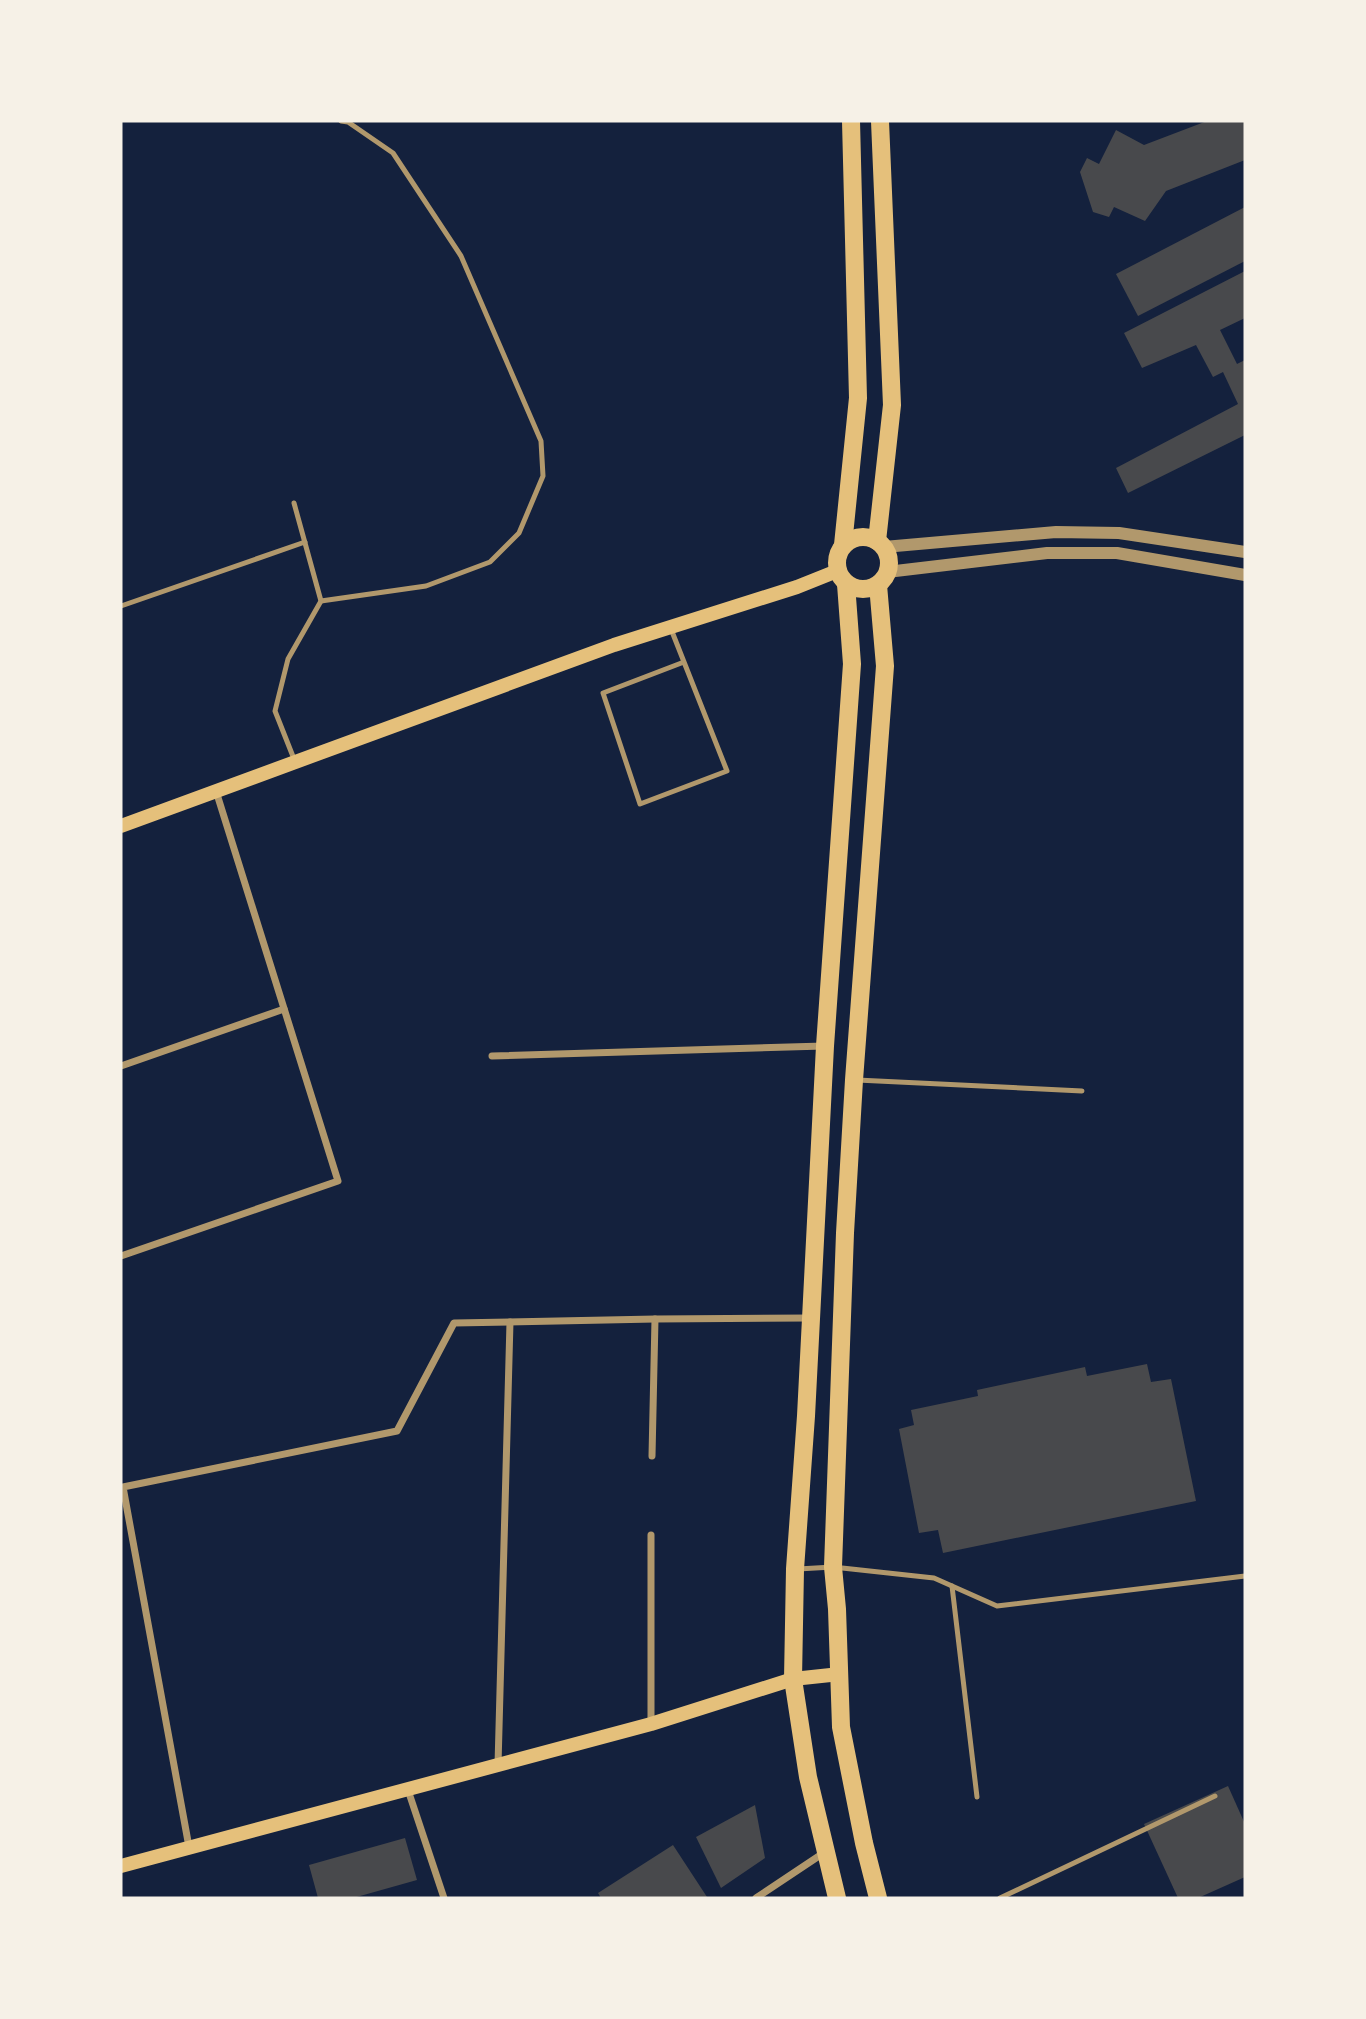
<svg xmlns="http://www.w3.org/2000/svg" width="1366" height="2019" font-family="Barlow,sans-serif">
<style>
.building{fill:#48494c}
.lines{fill:none;stroke-linecap:round;stroke-linejoin:round}
.service{stroke:#b1986c;stroke-width:5}
.minor{stroke:#b1986c;stroke-width:7}
.tertiary{stroke:#b1986c;stroke-width:12}
.secondary{stroke:#e5c07b;stroke-width:14}
.primary{stroke:#e5c07b;stroke-width:18}
</style>
<rect width="100%" height="100%" fill="#14213d"/>
<g class="building">
<path d="M1207,121H1245V160L1166,191L1145,221L1114,207L1109,217L1093,212L1080,172L1087,158L1099,164L1116,130L1144,145Z"/>
<path d="M1245,207V261L1138,316L1116,274Z"/>
<path d="M1245,271V318L1220,330L1237,364L1245,360V435L1128,493L1116,468L1238,404L1223,372L1213,377L1196,345L1142,368L1124,333Z"/>
<path d="M1147,1364L1151,1382L1171,1379L1196,1501L943,1553L938,1530L919,1533L899,1429L914,1425L911,1410L978,1396L977,1390L1085,1367L1087,1376Z"/>
<path d="M1228,1786L1245,1824V1877L1198,1898H1178L1144,1824Z"/>
<path d="M755,1805L765,1858L721,1888L696,1837Z"/>
<path d="M405,1838L417,1880L353,1898H318L309,1865Z"/>
<path d="M673,1845L707,1897L601,1898L598,1893Z"/>
</g>
<g class="lines">
<g class="service">
<path d="M321,601L426,586L490,562L519,533L543,476L541,441L461,256L393,153L348,122L341,121"/>
<path d="M121,606L305,542"/>
<path d="M671,629L727,771L640,804L603,693L684,662"/>
<path d="M294,759L275,711L288,659L321,601L294,503"/>
<path d="M857,1080L1082,1091"/>
<path d="M798,1569L833,1567L934,1578L997,1606L1245,1576"/>
<path d="M952,1586L977,1797"/>
<path d="M1000,1898L1215,1796"/>
</g>
<g class="minor">
<path d="M492,1056L824,1046"/>
<path d="M121,1066L284,1009"/>
<path d="M121,1256L338,1181L216,791"/>
<path d="M652,1456L655,1319"/>
<path d="M651,1723V1535"/>
<path d="M498,1765L510,1322"/>
<path d="M408,1790L444,1898"/>
<path d="M189,1847L123,1487L397,1431L454,1323L655,1319L810,1318"/>
<path d="M756,1898L825,1852"/>
</g>
<g class="tertiary">
<path d="M884,547L1056,532L1119,533L1245,552"/>
<path d="M887,572L1047,553H1117L1245,575"/>
</g>
<g class="secondary">
<path d="M121,826L614,645L797,587L837,571"/>
<path d="M121,1866L651,1724L793,1679L840,1674"/>
</g>
<g class="primary">
<circle cx="863" cy="563" r="26"/>
<path d="M877,541L892,405L880,121"/>
<path d="M843,545L858,398L851,121"/>
<path d="M878,585L885,666L854,1080L845,1233L833,1567L837,1609L841,1727L864,1843L878,1898"/>
<path d="M837,1898L808,1777L793,1679L795,1569L806,1416L825,1046L852,664L846,584"/>
</g>
</g>
<rect width="1366" height="2019" fill="none" stroke="#f6f1e7" stroke-width="245"/>
</svg>
